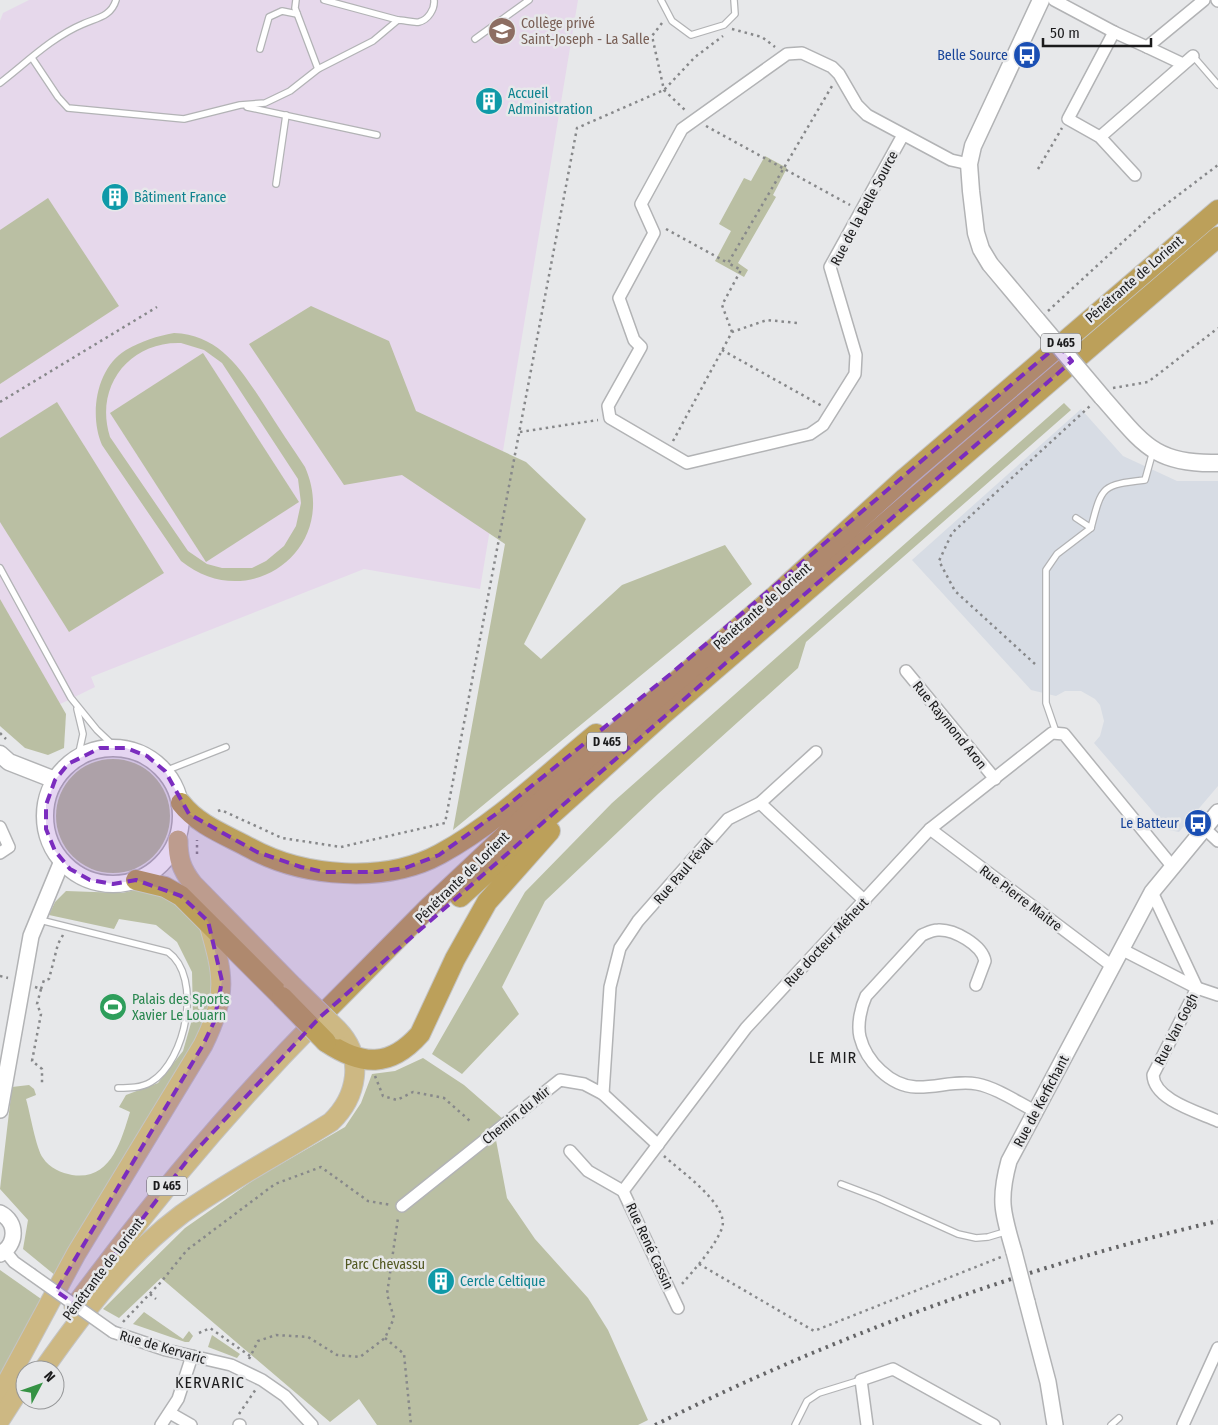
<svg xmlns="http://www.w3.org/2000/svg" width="1218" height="1425" font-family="'Fira Sans Condensed',sans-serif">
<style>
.built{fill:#d7dce4}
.education{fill:#e6d8eb}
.green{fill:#babfa3;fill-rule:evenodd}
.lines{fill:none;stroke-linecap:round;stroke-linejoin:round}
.service-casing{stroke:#b2b3b5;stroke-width:8}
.minor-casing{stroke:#b2b3b5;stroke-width:14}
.tertiary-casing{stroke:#b2b3b5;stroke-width:18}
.secondary-casing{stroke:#b2b3b5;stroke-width:19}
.primary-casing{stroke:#c4c4c4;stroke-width:21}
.trunk-casing{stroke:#c4c4c4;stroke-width:22}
.path{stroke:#87888a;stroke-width:2.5;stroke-dasharray:2.5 4;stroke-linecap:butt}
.service{stroke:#fff;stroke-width:5.5}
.minor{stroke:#fff;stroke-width:11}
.tertiary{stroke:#fff;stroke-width:15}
.secondary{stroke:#fff;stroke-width:16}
.primary{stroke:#cdb883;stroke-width:19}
.trunk{stroke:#bca05a;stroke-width:20}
.rail{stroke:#656567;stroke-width:4;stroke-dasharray:2.5 5;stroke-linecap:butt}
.minor-bridge-casing{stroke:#b2b3b5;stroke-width:14;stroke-linecap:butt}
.tertiary-bridge-casing{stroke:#b2b3b5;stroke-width:18;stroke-linecap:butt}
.secondary-bridge-casing{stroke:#b2b3b5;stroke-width:19;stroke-linecap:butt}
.primary-bridge-casing{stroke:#c4c4c4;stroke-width:21;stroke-linecap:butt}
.trunk-bridge-casing{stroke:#c4c4c4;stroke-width:22;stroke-linecap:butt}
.minor-bridge{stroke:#fff;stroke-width:11}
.tertiary-bridge{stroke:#fff;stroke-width:15}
.secondary-bridge{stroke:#fff;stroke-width:16}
.primary-bridge{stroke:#cdb883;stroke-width:19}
.trunk-bridge{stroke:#bca05a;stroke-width:20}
.marked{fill:#7b2cbf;fill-opacity:0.2;stroke:#7b2cbf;stroke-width:4;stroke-dasharray:10 6;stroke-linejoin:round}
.labels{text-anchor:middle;stroke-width:5;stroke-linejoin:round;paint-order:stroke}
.shield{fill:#e7e8ea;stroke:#58585a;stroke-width:1}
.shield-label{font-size:12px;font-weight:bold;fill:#1b1b1c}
.education-label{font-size:14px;fill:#785e54;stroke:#e7e8ea;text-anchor:start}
.transit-label{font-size:14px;fill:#164399;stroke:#e7e8ea;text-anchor:end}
.culture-label{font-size:14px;fill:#0d838f;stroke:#e7e8ea;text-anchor:start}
.street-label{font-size:14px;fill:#1b1b1c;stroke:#e7e8ea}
.leisure-label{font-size:14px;fill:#27864d;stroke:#e7e8ea;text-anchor:start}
.park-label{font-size:14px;fill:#525821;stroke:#e7e8ea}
.quarter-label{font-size:16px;letter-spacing:1px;fill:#1b1b1c;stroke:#e7e8ea}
</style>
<rect width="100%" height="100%" fill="#e7e8ea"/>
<path class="built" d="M1081,409L1123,456L1177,481H1218V786L1179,832L1169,830L1094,743L1100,736L1104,721L1100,705L1095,699L1081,691H1065L1056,696L1031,690L912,560Z"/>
<path class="education" d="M29,0H578L480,589L364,569L91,677L95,687L48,710L0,623V21L3,13Z"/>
<g class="green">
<path d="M765,156L787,168L773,195L776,197L738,263L748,270L744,277L715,261L731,231L719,224L744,178L751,181Z"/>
<path d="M48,198L119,306L0,384V230Z"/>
<path d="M311,306L389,341L416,411L526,462L586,519L524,644L541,659L622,585L725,545L752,584L453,830L505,544L402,475L344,485L249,344Z"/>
<path d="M174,333C221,335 242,371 265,406C278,427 292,447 305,467C341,549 249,616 181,561L102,445C89,415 96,368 126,350C142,341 157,336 174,333ZM181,343L204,350L222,363L298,479L301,503L296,526L284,546L266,561L252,568H222L207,564L188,551L110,437C94,387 129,341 181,343Z"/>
<path d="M203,353L299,502L206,562L110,413Z"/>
<path d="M57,402L164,573L69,632L0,522V438Z"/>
<path d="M1064,403L1071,410L806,642L798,668L658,794L545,901L502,987L519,1014L462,1074L432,1054L525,892L612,803Z"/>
<path d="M0,599L66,714L64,748L48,755L25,748L0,726Z"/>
<circle cx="113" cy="816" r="57"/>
<path d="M140,889L178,901L205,935L216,977L209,1017L56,1276L23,1249L28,1220L0,1189L12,1087L29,1085L34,1089L36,1095L26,1099C30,1112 36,1149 43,1158C49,1168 62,1173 72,1175C111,1181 121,1141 130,1112L119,1107L126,1095L158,1083L183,1051L193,1016L192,972L177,942L156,925L119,919L114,929L49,915L55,902L66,891L122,893Z"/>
<path d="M423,1058L464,1085L503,1119L496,1140L507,1198L535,1239L588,1298L608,1330L648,1420L638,1425H377L359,1399L330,1422L161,1278L119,1318L103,1309L185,1228L255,1179L345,1127L361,1103L372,1074L395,1071Z"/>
<path d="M0,1270L44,1301L0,1383Z"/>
<path d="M144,1312L183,1339L189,1331L193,1336L189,1342H185L133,1324Z"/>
<path d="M212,1335L240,1354L237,1358L208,1347Z"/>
</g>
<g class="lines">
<g class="service-casing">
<g id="service">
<path d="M296,0L295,8L318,69"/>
<path d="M324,0L398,20"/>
<path d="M661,0L672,21L691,35L724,25L735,14L734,0"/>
<path d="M475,39L529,0"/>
<path d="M260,49L269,17L282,11L297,14"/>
<path d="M1193,56L1218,85"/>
<path d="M32,58L58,97L68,108L184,119L240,105L265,103L290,91L318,69L373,41L398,20C404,20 413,23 419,22C428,20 435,9 434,0"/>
<path d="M0,83C26,63 52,37 83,24C96,18 111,17 116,0"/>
<path d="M247,107L377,135"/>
<path d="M276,184L286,115"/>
<path d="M1076,518L1091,528C1102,485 1102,485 1145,480L1153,451"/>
<path d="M0,568L71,698L97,730L115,747"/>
<path d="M77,709L83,734L78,757"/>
<path d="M1056,732L1046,703V570L1057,554L1091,528"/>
<path d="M165,771L226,747"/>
<path d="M40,920L168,952C203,977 186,1061 151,1082C141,1088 129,1088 118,1088"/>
<path d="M841,1184L878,1198L958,1234L976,1238L988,1237L1008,1231"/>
<path d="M795,1425L807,1401L819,1393L861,1380"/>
<path d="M1111,1425L1119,1418"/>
</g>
</g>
<g class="minor-casing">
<g id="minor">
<path d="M1054,0L1114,32L1147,47L1204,0"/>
<path d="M1217,0L1218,1"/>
<path d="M1114,32L1068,119L1100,137L1135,175"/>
<path d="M1147,47L1183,64"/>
<path d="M903,135L830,267L856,355L855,374L823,425L810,434L687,463L610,418L608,406L641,347L634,340L619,298L654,233L641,204L682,129L787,54L802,53L832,67L839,74L857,105L867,115L951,160L969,164"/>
<path d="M1100,137L1193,56"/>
<path d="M906,671L995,779"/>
<path d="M760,803L865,901"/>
<path d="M0,827L9,847L0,853"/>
<path d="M1204,828L1218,841"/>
<path d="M930,829L1112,966"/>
<path d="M1152,892L1197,988"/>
<path d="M1121,949L1197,988L1218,995"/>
<path d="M976,985L985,961C982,945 954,929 938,930C932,930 927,933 922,935L866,996C861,1007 857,1024 860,1037C866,1061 890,1086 916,1087C936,1088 957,1080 977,1084C997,1088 1017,1102 1035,1111"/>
<path d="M1197,988L1153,1075C1154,1100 1198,1112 1218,1121"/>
<path d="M603,1094L610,987L620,948L638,921L728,819L760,803L816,752"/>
<path d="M570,1151L588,1171L623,1191L678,1308"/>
<path d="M623,1191L746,1028L930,829L1052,733L1064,734L1172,866"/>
<path d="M402,1206L560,1080L584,1084L603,1094L658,1145"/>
<path d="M5,1251L14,1262L31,1274"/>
<path d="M113,1332L166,1350L231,1365L262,1380L285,1396L312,1425"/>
<path d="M170,1413L191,1425"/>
<path d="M161,1425L178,1399L192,1356"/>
<path d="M239,1425H240"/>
<path d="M867,1425L861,1380L893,1369L994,1425"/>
<path d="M1183,1425L1218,1348"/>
</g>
</g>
<g class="tertiary-casing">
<g id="tertiary">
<path d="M0,1110L31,936L62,861"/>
<path d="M0,1213C18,1222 17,1245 0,1254"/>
<path d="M1014,1252C1003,1214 998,1201 1009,1161L1152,892L1218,812"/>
<path d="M1027,1302L1048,1382L1055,1425"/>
</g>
</g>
<g class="secondary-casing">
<g id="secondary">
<path d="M1037,320L990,264L981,249L976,233L971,191L969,164L973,146L1041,0"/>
<path d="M1102,397C1142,442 1153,465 1218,463"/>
<circle cx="113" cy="816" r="68"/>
<path d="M0,754L9,762L55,780"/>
</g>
</g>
<g class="primary-casing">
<g id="primary">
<path d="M178,840C178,858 181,869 193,884L293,986"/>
<path d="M74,1307C150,1204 231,1107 320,1017"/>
<path d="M43,1370C83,1313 126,1256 182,1214C230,1180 282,1153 331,1122C357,1097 365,1058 338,1030"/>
<path d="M0,1395L76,1254L203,1045C229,993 223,974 208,921"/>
<path d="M0,1420L25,1381"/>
</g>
</g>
<g class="trunk-casing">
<g id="trunk">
<path d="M181,803C198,825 226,835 250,848C303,877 385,884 440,854C497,823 546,775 596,734"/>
<path d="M136,880L165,887L181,896L282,997"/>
<path d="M460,897L660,717L1218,237"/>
<path d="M320,1017L428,908L583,762L776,595L905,478L1218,210"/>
<path d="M326,1042C362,1066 390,1068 420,1034L455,959L487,902L550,831"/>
</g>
</g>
<g class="path">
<path d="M662,23L652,36L664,90L686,111"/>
<path d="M732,29L762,37L775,47"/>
<path d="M706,126L850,205"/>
<path d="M1038,169L1062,128"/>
<path d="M666,229L728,263"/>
<path d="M1048,311L1152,215L1218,165"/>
<path d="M732,332L722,305L741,270L728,263L832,86"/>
<path d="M722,350L822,406"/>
<path d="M1113,388L1148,382L1218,328"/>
<path d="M0,402L157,307"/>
<path d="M520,432L598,420"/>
<path d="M673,441L732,332L767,320L797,323"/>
<path d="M1035,664L955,591L939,561L952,533L1090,406"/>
<path d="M0,733L6,739"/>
<path d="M218,811L221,810L282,838L341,847L445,823L577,128L664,90L695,57L723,36"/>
<path d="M197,854V840"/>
<path d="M0,976L8,978"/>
<path d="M35,987L41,989L37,1004L41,1014L32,1061L42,1069V1086"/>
<path d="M41,989L44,980L49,979L58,944L63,935"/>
<path d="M375,1076L383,1096L397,1100L413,1092L444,1098L470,1121"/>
<path d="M664,1156C679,1170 730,1205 722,1228C715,1247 694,1270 681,1285"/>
<path d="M699,1264L814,1331L1001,1257"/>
<path d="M150,1294L156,1299"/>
<path d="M123,1322L161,1282L187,1250L275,1184L321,1167L368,1201L391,1205"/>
<path d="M199,1333L210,1328L250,1356"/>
<path d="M385,1338L404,1354L411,1425"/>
<path d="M249,1359L258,1341L276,1335L308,1337L337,1355L360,1357L385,1338L394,1318L387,1294L398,1218"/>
<path d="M239,1414L256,1389"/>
</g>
<use href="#service" class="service"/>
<use href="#minor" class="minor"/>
<use href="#tertiary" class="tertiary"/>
<use href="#secondary" class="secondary"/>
<use href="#primary" class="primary"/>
<use href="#trunk" class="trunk"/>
<path class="rail" d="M655,1425C834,1336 1023,1267 1218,1221"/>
<g class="minor-bridge-casing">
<path id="minor-bridge" d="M31,1274L113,1332"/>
</g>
<g class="tertiary-bridge-casing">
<path id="tertiary-bridge" d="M1014,1252L1027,1302"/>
</g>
<g class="secondary-bridge-casing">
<path id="secondary-bridge" d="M1037,320L1102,397"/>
</g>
<g class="primary-bridge-casing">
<path id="primary-bridge" d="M293,986L338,1030"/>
</g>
<g class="trunk-bridge-casing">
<path id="trunk-bridge" d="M282,997L326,1042"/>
</g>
<use href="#minor-bridge" class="minor-bridge"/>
<use href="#tertiary-bridge" class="tertiary-bridge"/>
<use href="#secondary-bridge" class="secondary-bridge"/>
<use href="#primary-bridge" class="primary-bridge"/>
<use href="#trunk-bridge" class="trunk-bridge"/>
</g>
<path class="marked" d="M1058,345L1072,361L320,1017L189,1158L76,1305L56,1291L203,1045L214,1022L222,981L208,921L181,896L136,880L113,884L90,880L70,869L55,851L46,829V805L55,780L68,764L100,748H126L147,756L165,771L189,814L257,852L301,867L323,872H377L405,868L439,855L503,809L673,672Z"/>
<defs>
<g id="school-disc" transform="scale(1.4375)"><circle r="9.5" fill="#8d6e63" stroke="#e7e8ea"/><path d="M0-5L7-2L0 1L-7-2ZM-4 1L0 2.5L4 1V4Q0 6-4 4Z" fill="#fff"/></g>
<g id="bus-disc" transform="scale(1.4375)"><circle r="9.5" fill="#1a4fb4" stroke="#e7e8ea"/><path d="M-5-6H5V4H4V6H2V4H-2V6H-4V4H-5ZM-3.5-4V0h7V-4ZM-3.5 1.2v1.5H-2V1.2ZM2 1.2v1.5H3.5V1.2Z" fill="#fff"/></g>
<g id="building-disc" transform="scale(1.4375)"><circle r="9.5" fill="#0f9aa8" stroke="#e7e8ea"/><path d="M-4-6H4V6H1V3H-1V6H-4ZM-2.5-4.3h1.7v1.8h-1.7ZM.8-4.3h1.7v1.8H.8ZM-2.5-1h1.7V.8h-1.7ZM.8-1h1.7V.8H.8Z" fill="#fff"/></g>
<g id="stadium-disc" transform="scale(1.4375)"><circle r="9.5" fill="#2e9e5b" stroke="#e7e8ea"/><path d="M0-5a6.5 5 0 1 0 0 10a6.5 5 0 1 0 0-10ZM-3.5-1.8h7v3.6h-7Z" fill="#fff"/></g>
</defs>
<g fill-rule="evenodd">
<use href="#school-disc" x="502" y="31"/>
<use href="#bus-disc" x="1027" y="55"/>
<use href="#building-disc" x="489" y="101"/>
<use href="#building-disc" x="115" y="197"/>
<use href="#bus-disc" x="1198" y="823"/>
<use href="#stadium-disc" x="113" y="1007"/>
<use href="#building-disc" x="441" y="1281"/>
</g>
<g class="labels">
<g class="shield">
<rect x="1041" y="333.5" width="40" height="19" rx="4"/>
<rect x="587" y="732.5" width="40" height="19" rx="4"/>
<rect x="147" y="1176.5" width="40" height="19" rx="4"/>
</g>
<g class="shield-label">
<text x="1061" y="347">D 465</text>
<text x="607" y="746">D 465</text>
<text x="167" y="1190">D 465</text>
</g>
<g class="education-label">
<text x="521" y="28">Collège privé<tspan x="521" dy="16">Saint-Joseph - La Salle</tspan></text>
</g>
<g class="transit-label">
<text x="1008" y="60">Belle Source</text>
<text x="1179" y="828">Le Batteur</text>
</g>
<g class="culture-label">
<text x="508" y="98">Accueil<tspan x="508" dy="16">Administration</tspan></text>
<text x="134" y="202">Bâtiment France</text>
<text x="460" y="1286">Cercle Celtique</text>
</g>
<g class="street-label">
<text transform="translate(864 208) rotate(-62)" y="5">Rue de la Belle Source</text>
<text transform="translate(1134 279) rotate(-41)" y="5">Pénétrante de Lorient</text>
<text transform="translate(762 606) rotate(-41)" y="5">Pénétrante de Lorient</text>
<text transform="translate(950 725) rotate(51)" y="5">Rue Raymond Aron</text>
<text transform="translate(683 871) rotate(-49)" y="5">Rue Paul Féval</text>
<text transform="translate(462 877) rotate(-44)" y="5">Pénétrante de Lorient</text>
<text transform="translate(1021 898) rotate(37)" y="5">Rue Pierre Maitre</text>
<text transform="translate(826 942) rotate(-47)" y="5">Rue docteur Méheut</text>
<text transform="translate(1176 1029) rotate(-63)" y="5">Rue Van Gogh</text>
<text transform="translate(1041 1101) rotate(-62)" y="5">Rue de Kerfichant</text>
<text transform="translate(516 1115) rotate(-39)" y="5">Chemin du Mir</text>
<text transform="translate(650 1246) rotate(65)" y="5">Rue René Cassin</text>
<text transform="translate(103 1269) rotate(-53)" y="5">Pénétrante de Lorient</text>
<text transform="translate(163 1347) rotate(16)" y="5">Rue de Kervaric</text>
</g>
<g class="leisure-label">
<text x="132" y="1004">Palais des Sports<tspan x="132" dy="16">Xavier Le Louarn</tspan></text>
</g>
<g class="park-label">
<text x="385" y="1269">Parc Chevassu</text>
</g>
<g class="quarter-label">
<text x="833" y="1063">LE MIR</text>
<text x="210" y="1388">KERVARIC</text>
</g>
</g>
<g transform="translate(40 1385) rotate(49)"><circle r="24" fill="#e7e8ea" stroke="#959698"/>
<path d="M0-4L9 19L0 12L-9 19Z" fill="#359244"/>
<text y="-8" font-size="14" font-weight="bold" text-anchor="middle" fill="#1b1b1c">N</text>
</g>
<path d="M1043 38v8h108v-8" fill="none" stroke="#1b1b1c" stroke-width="2.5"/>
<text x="1050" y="38" font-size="15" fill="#1b1b1c" stroke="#e7e8ea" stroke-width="4" paint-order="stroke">50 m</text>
</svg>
